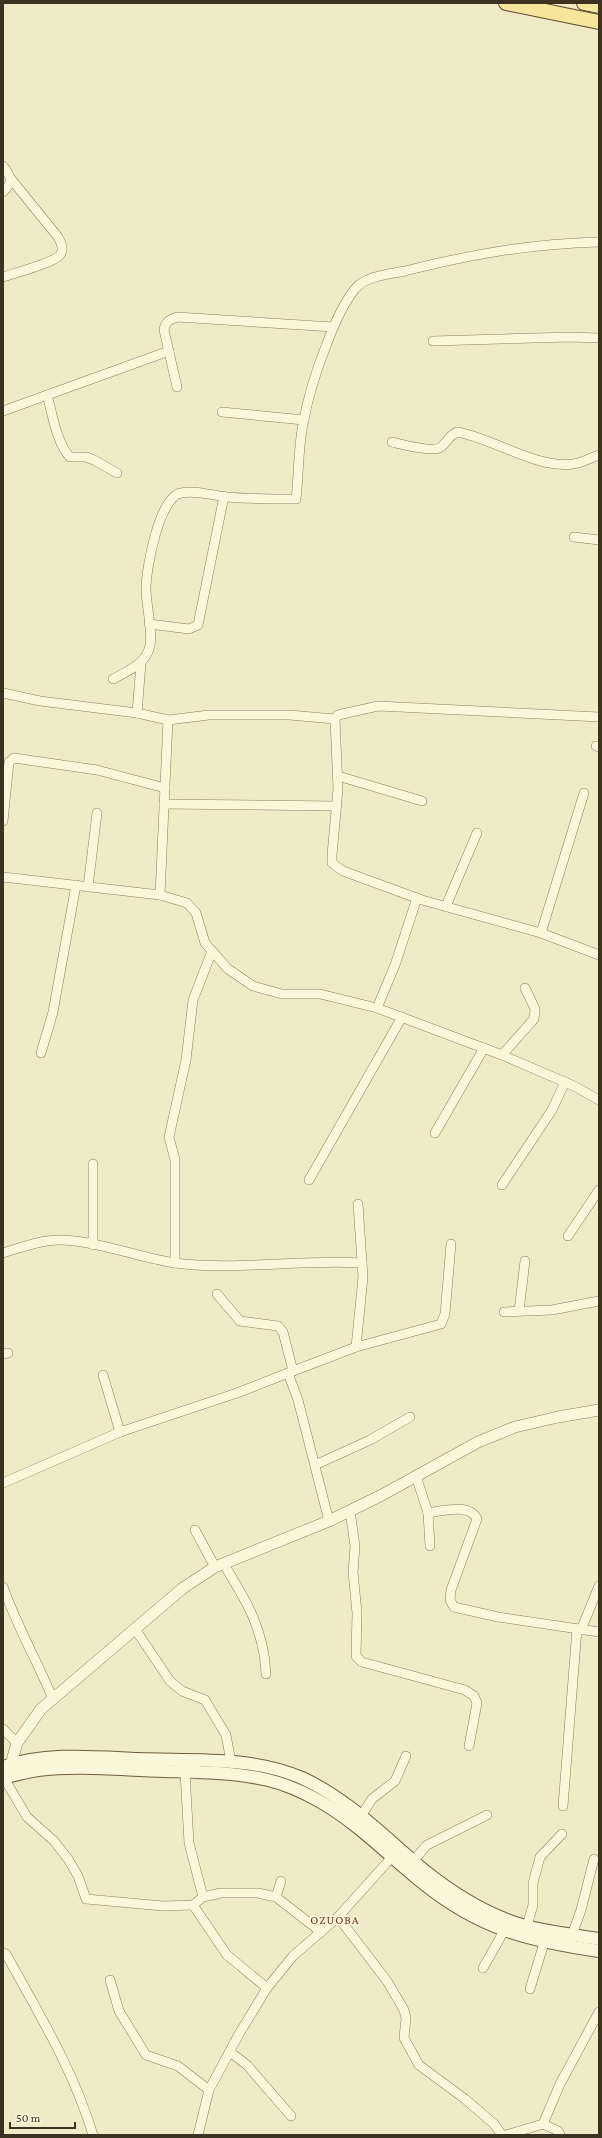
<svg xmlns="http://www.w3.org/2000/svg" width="602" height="2138" font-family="'Crimson Pro',serif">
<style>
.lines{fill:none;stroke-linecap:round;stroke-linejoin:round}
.minor-casing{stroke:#8d7d5a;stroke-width:10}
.tertiary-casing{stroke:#8d7d5a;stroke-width:12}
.secondary-casing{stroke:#6f5e3d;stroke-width:14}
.primary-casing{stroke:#5b4a2e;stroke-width:16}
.minor{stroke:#fbf6da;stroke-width:9}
.tertiary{stroke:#fbf6da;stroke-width:11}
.secondary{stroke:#fbf6da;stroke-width:12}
.primary{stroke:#f5e69c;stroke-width:14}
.labels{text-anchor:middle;stroke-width:3.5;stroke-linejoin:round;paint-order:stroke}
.quarter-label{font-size:12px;letter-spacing:1px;fill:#6c381c;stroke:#f8f3d6}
</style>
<rect width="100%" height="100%" fill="#f1eac6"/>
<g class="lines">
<g class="minor-casing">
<g id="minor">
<path d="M3,166C11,176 14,182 3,192"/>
<path d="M3,277C15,273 53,263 60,255C64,250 61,242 58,237L11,179"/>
<path d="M433,341L570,337L599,338"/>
<path d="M177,387L164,330C165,322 169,320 177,317L333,327"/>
<path d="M47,395C52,412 57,445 70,457H86L94,460L117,473"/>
<path d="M3,411L169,351"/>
<path d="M222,412L304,420"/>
<path d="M392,442C401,444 434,453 441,447C448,442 447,437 457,432C493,438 536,469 573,464C582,463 590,458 599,455"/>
<path d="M574,537L599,540"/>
<path d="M149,624L189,629L198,625L224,496"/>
<path d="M113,679C128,671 146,664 150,646C153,632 146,604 146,589C146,569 159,497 181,493C196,490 211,495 226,497C250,499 272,499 296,499C299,474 298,449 303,424C308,397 316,371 326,346C333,327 342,305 355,289C365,276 390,274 405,271C473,254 529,244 599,242"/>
<path d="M3,693L40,701L137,713L168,720L209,715H289L335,719"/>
<path d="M137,713L141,663"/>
<path d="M599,717L378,706L338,715L335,719L338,789L332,855V863L343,871L422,900L541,933L599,955"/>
<path d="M596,746L599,747"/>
<path d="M338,776L422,801"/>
<path d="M164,804L337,806"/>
<path d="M3,821L9,762L14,758L97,770L165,788"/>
<path d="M3,877L160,895L187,903L196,913L205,943L228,969L253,986L282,994H320L377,1008L502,1055L574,1086L599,1100"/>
<path d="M88,887L97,813"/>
<path d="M160,895L168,720"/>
<path d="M446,906L477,833"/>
<path d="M541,933L584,793"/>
<path d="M377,1008L395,965L417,898"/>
<path d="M41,1053L53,1012L76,885"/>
<path d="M502,1055L534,1019L535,1009L525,988"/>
<path d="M435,1133L484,1048"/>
<path d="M93,1164V1245"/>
<path d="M309,1180L402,1017"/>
<path d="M502,1185L552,1110L565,1082"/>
<path d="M568,1236L599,1190"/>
<path d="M3,1253C17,1249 32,1243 47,1241C82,1235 139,1258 175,1263C237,1271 300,1259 362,1263"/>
<path d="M175,1263V1160L169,1137L186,1060L193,1000L212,951"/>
<path d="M217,1294L240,1321L278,1326L283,1332L293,1371"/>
<path d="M519,1311L525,1261"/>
<path d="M504,1312L552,1310L599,1301"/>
<path d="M356,1347L363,1277L358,1204"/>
<path d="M3,1354L8,1353"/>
<path d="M288,1373L356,1347L441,1324L445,1314L451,1244"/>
<path d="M103,1375L120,1432"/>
<path d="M315,1465L370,1440L410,1417"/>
<path d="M416,1476L428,1513L430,1546"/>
<path d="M3,1483L120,1432L237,1393L288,1373L298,1400L329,1521"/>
<path d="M350,1511L355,1546L353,1572L357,1613L356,1656L362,1662L465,1690L474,1696L477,1703L469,1746"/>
<path d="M428,1513C441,1511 470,1503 477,1519L451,1590L450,1600L454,1607L498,1617L599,1632"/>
<path d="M195,1530L215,1567"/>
<path d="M223,1563C246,1600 264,1629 266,1674"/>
<path d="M3,1587C17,1626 37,1661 53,1699"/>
<path d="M135,1629L170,1681L182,1691L205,1700L226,1735L231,1762"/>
<path d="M581,1630L599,1586"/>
<path d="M3,1729L17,1743"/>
<path d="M185,1772L189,1843L203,1897"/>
<path d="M4,1778L27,1817L54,1841L68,1859L78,1876L86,1899L163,1906L193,1905L203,1897L221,1893H258L276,1897L321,1932"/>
<path d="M563,1806L577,1629"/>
<path d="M361,1816L372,1799L395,1781L406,1756"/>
<path d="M413,1861L427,1845L487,1815"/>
<path d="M276,1897L281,1881"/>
<path d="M193,1905L227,1955L267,1988"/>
<path d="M338,1917L387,1981L404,2010L406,2018L404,2038L419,2065L465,2099L494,2124L502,2135"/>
<path d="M527,1926L533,1905V1883L540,1857L562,1834"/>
<path d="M572,1935L581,1910L594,1859"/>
<path d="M3,1953L6,1954C39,2014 73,2069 93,2135"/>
<path d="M483,1968L504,1931"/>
<path d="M110,1980L119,2011L146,2055L178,2066L209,2090"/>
<path d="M530,1989L544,1943"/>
<path d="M230,2052L247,2065L291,2116"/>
<path d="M543,2124L558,2131L560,2135"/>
<path d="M198,2135L209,2090L239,2034L267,1988L293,1956L338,1917L392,1857"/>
<path d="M506,2135L543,2124L560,2084L599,2012"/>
</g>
</g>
<g class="tertiary-casing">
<path id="tertiary" d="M11,1764L17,1743L41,1709L183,1588L215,1567L329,1521L382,1495L478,1442L515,1427L558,1417L599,1410"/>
</g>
<g class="secondary-casing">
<g id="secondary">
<path d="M3,1767C46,1752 94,1757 138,1759C192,1761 252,1756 302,1778C350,1800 386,1839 426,1872C450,1891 478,1909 507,1920C536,1931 568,1934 599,1939"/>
<path d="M3,1778C14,1775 26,1772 38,1770C79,1765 123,1770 164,1771C199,1772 234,1772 268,1780C285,1784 303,1792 319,1801C358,1823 388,1855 423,1883C480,1929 529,1941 599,1951"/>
</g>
</g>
<g class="primary-casing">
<g id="primary">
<path d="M506,3L599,22"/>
<path d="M584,3L599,6"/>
</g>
</g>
<use href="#minor" class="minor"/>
<use href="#tertiary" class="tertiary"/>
<use href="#secondary" class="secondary"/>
<use href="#primary" class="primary"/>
</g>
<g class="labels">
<g class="quarter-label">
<text x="335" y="1924">OZUOBA</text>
</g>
</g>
<rect width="602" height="2138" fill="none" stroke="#3d321f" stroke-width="8"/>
<path d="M10 2122v6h65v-6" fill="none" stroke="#3d321f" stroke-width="2"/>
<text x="16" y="2122" font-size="12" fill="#3d321f" stroke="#f8f3d6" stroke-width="3" paint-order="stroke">50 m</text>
</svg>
